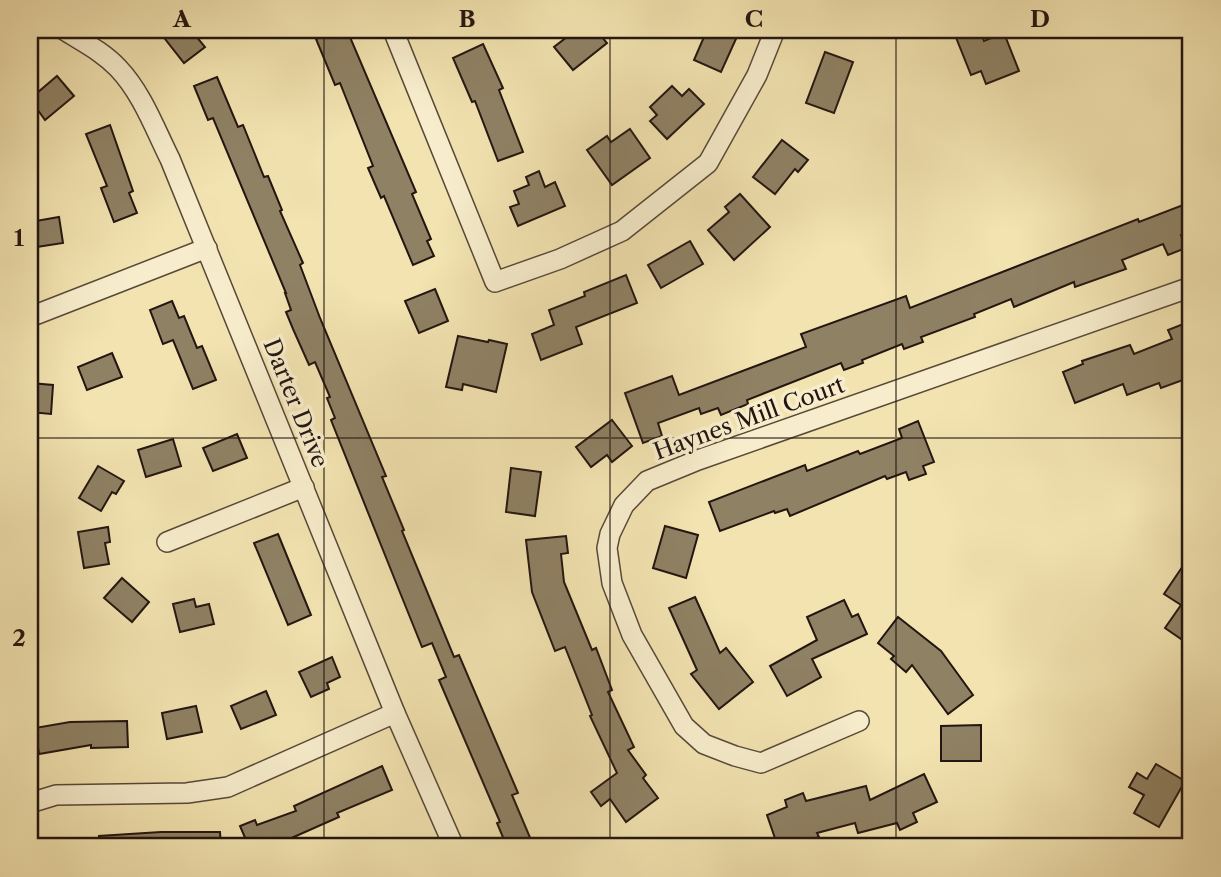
<svg xmlns="http://www.w3.org/2000/svg" width="1221" height="877" font-family="'Libre Caslon Text',serif">
<style>
.building{fill:#8f8164;stroke:#231611;stroke-width:2}
.lines{fill:none;stroke-linecap:round;stroke-linejoin:round}
.street-casing{stroke:#574939;stroke-width:22}
.street{stroke:#f7edcc;stroke-width:19}
.grid{fill:none;stroke:#231611;stroke-width:2;stroke-opacity:0.55}
.labels{text-anchor:middle;stroke-width:7;stroke-linejoin:round;paint-order:stroke}
.street-label{font-size:23px;fill:#231611;stroke:#f7edcc}
.neatline{fill:none;stroke:#231611;stroke-width:2.5}
.grid-label{font-size:23px;text-anchor:middle;font-weight:bold;fill:#231611}
</style>
<rect width="100%" height="100%" fill="#f2e3b0"/>
<filter id="stains"><feTurbulence type="fractalNoise" baseFrequency=".00286" numOctaves="4"/><feColorMatrix values="0 0 0 0 .2 0 0 0 0 .09 0 0 0 0 .02 0 0 0 .5 -.17"/></filter>
<radialGradient id="worn" r=".72"><stop offset=".6" stop-color="#630" stop-opacity="0"/><stop offset="1" stop-color="#630" stop-opacity=".3"/></radialGradient>
<g class="building">
<path d="M158,30H191L205,47L184,63Z"/>
<path d="M340,30H347L416,192L412,194L431,239L427,241L434,256L413,265L384,196L381,198L368,168L373,166L340,83L335,85L316,39Z"/>
<path d="M576,30H596L607,43L573,70L554,47Z"/>
<path d="M707,30H740L721,72L694,60Z"/>
<path d="M953,30H980L984,41L1004,33L1019,71L986,84L981,71L971,75Z"/>
<path d="M483,44L503,88L499,90L523,152L498,161L475,101L472,102L453,58Z"/>
<path d="M825,52L853,62L834,113L806,103Z"/>
<path d="M57,76L74,96L45,120L30,99Z"/>
<path d="M217,77L238,127L243,125L264,177L268,176L282,210L280,211L303,263L300,265L320,318L386,476L382,477L404,530L402,531L454,657L459,655L518,793L512,795L534,847H507L497,823L500,822L439,680L446,677L432,643L422,647L401,595L331,420L335,418L327,398L330,397L315,362L309,365L293,329L286,312L291,310L285,293H286L213,118L208,120L194,86Z"/>
<path d="M672,86L682,96L689,89L704,104L667,139L650,121L657,115L650,107Z"/>
<path d="M110,125L133,191L129,193L137,213L114,222L101,188L107,186L86,134Z"/>
<path d="M630,129L650,158L612,185L587,150L607,136L611,142Z"/>
<path d="M782,140L808,160L798,172L795,169L775,194L753,177Z"/>
<path d="M539,171L545,187L555,182L565,206L518,226L510,207L519,204L514,191L529,185L526,177Z"/>
<path d="M740,194L770,227L734,260L708,230L729,212L725,207Z"/>
<path d="M1191,202V231L1181,235L1186,248L1168,255L1163,244L1122,260L1126,269L1075,287L1074,282L1014,307L1011,299L974,314L975,317L921,337L923,342L904,349L902,344L862,360L863,363L844,370L841,363L747,400L748,404L721,415L718,408L701,414L699,408L658,423L662,436L643,443L625,393L672,376L679,395L806,347L801,334L906,296L910,308L1138,219L1139,222Z"/>
<path d="M59,217L63,243L30,248V222Z"/>
<path d="M690,241L703,264L661,288L648,265Z"/>
<path d="M626,275L637,303L576,327L582,344L541,360L532,334L554,325L549,310L585,296L584,292Z"/>
<path d="M435,289L448,321L419,333L405,301Z"/>
<path d="M172,301L179,318L184,316L197,348L202,346L216,380L193,389L173,340L163,344L150,310Z"/>
<path d="M1191,321V377L1161,388L1159,383L1127,395L1123,384L1075,403L1063,372L1083,364L1082,361L1130,345L1134,354L1172,339L1168,330Z"/>
<path d="M458,336L488,342L489,340L507,344L496,392L463,384L462,390L446,387Z"/>
<path d="M112,353L122,377L87,390L78,367Z"/>
<path d="M30,383L53,385L51,414L30,412Z"/>
<path d="M612,420L632,446L612,462L607,455L591,467L576,447Z"/>
<path d="M918,421L934,462L923,466L926,474L909,480L906,472L887,479L885,476L790,516L787,509L775,513L774,511L720,531L709,502L805,465L807,471L858,451L860,454L902,438L899,429Z"/>
<path d="M237,434L247,458L213,471L203,448Z"/>
<path d="M173,439L181,466L146,477L138,450Z"/>
<path d="M98,466L124,481L116,494L112,492L101,511L79,498Z"/>
<path d="M511,468L541,472L535,516L506,512Z"/>
<path d="M665,526L698,535L686,578L653,568Z"/>
<path d="M108,527L110,542L105,543L109,564L84,568L78,532Z"/>
<path d="M278,534L311,615L288,625L254,543Z"/>
<path d="M566,536L568,553L561,554L564,582L592,650L596,648L612,690L608,692L634,747L628,750L646,775L643,778L658,798L626,822L610,799L601,806L591,792L617,773L590,716L592,715L565,647L555,651L532,592L526,540Z"/>
<path d="M1191,554V629L1184,641L1165,628L1181,605L1164,594Z"/>
<path d="M122,578L149,602L132,622L104,598Z"/>
<path d="M695,597L720,653L726,648L753,682L719,709L691,674L697,670L669,608Z"/>
<path d="M194,599L196,607L209,604L214,624L180,632L173,604Z"/>
<path d="M844,600L852,617L858,614L867,634L812,659L821,677L787,696L770,666L817,640L807,617Z"/>
<path d="M898,617L941,651L973,695L948,714L912,665L906,672L891,659L894,656L878,643Z"/>
<path d="M332,657L340,677L327,683L329,689L311,697L299,672Z"/>
<path d="M266,691L276,715L241,729L231,706Z"/>
<path d="M196,706L202,732L167,739L162,713Z"/>
<path d="M127,721L128,747L91,748V745L39,754L35,728L70,722Z"/>
<path d="M981,725V761H941V726Z"/>
<path d="M1156,764L1185,781L1159,827L1134,813L1144,795L1129,787L1137,773L1147,779Z"/>
<path d="M382,766L392,790L337,813L339,817L287,840L269,847H249L240,826L255,820L257,825L296,811L294,806Z"/>
<path d="M924,774L937,802L913,813L917,822L900,830L897,823L858,833L855,823L817,833L819,837L792,847H778L767,815L787,807L785,800L803,793L806,801L866,786L870,800Z"/>
<path d="M161,832H220L221,847H100L99,836Z"/>
</g>
<g class="lines">
<g class="street-casing">
<g id="street">
<path d="M64,30C83,42 103,52 118,68C142,93 155,129 170,159L395,713L454,847"/>
<path d="M393,30L495,282L560,259L622,231L708,163L757,75L775,30"/>
<path d="M35,315L207,248"/>
<path d="M167,542L304,487"/>
<path d="M859,721L761,763L735,756L704,744L684,726L632,635L612,583L607,548L610,534L624,505L647,481L698,460L1191,287"/>
<path d="M30,803L56,795L187,793L228,787L395,713"/>
</g>
</g>
<use href="#street" class="street"/>
</g>
<path class="grid" d="M324,30V847M610,30V847M896,30V847M30,438H1191"/>
<g class="labels">
<g class="street-label">
<text transform="translate(296 403) rotate(68)" y="8">Darter Drive</text>
<text transform="translate(749 418) rotate(-20)" y="8">Haynes Mill Court</text>
</g>
</g>
<rect width="1221" height="877" fill="none" stroke="#f2e3b0" stroke-width="77"/>
<rect x="38" y="38" width="1144" height="800" class="neatline"/>
<g class="grid-label">
<text x="182" y="27">A</text>
<text x="467" y="27">B</text>
<text x="754" y="27">C</text>
<text x="1040" y="27">D</text>
<text x="19" y="246">1</text>
<text x="19" y="646">2</text>
</g>
<rect width="100%" height="100%" filter="url(#stains)"/>
<rect width="100%" height="100%" fill="url(#worn)"/>
</svg>
